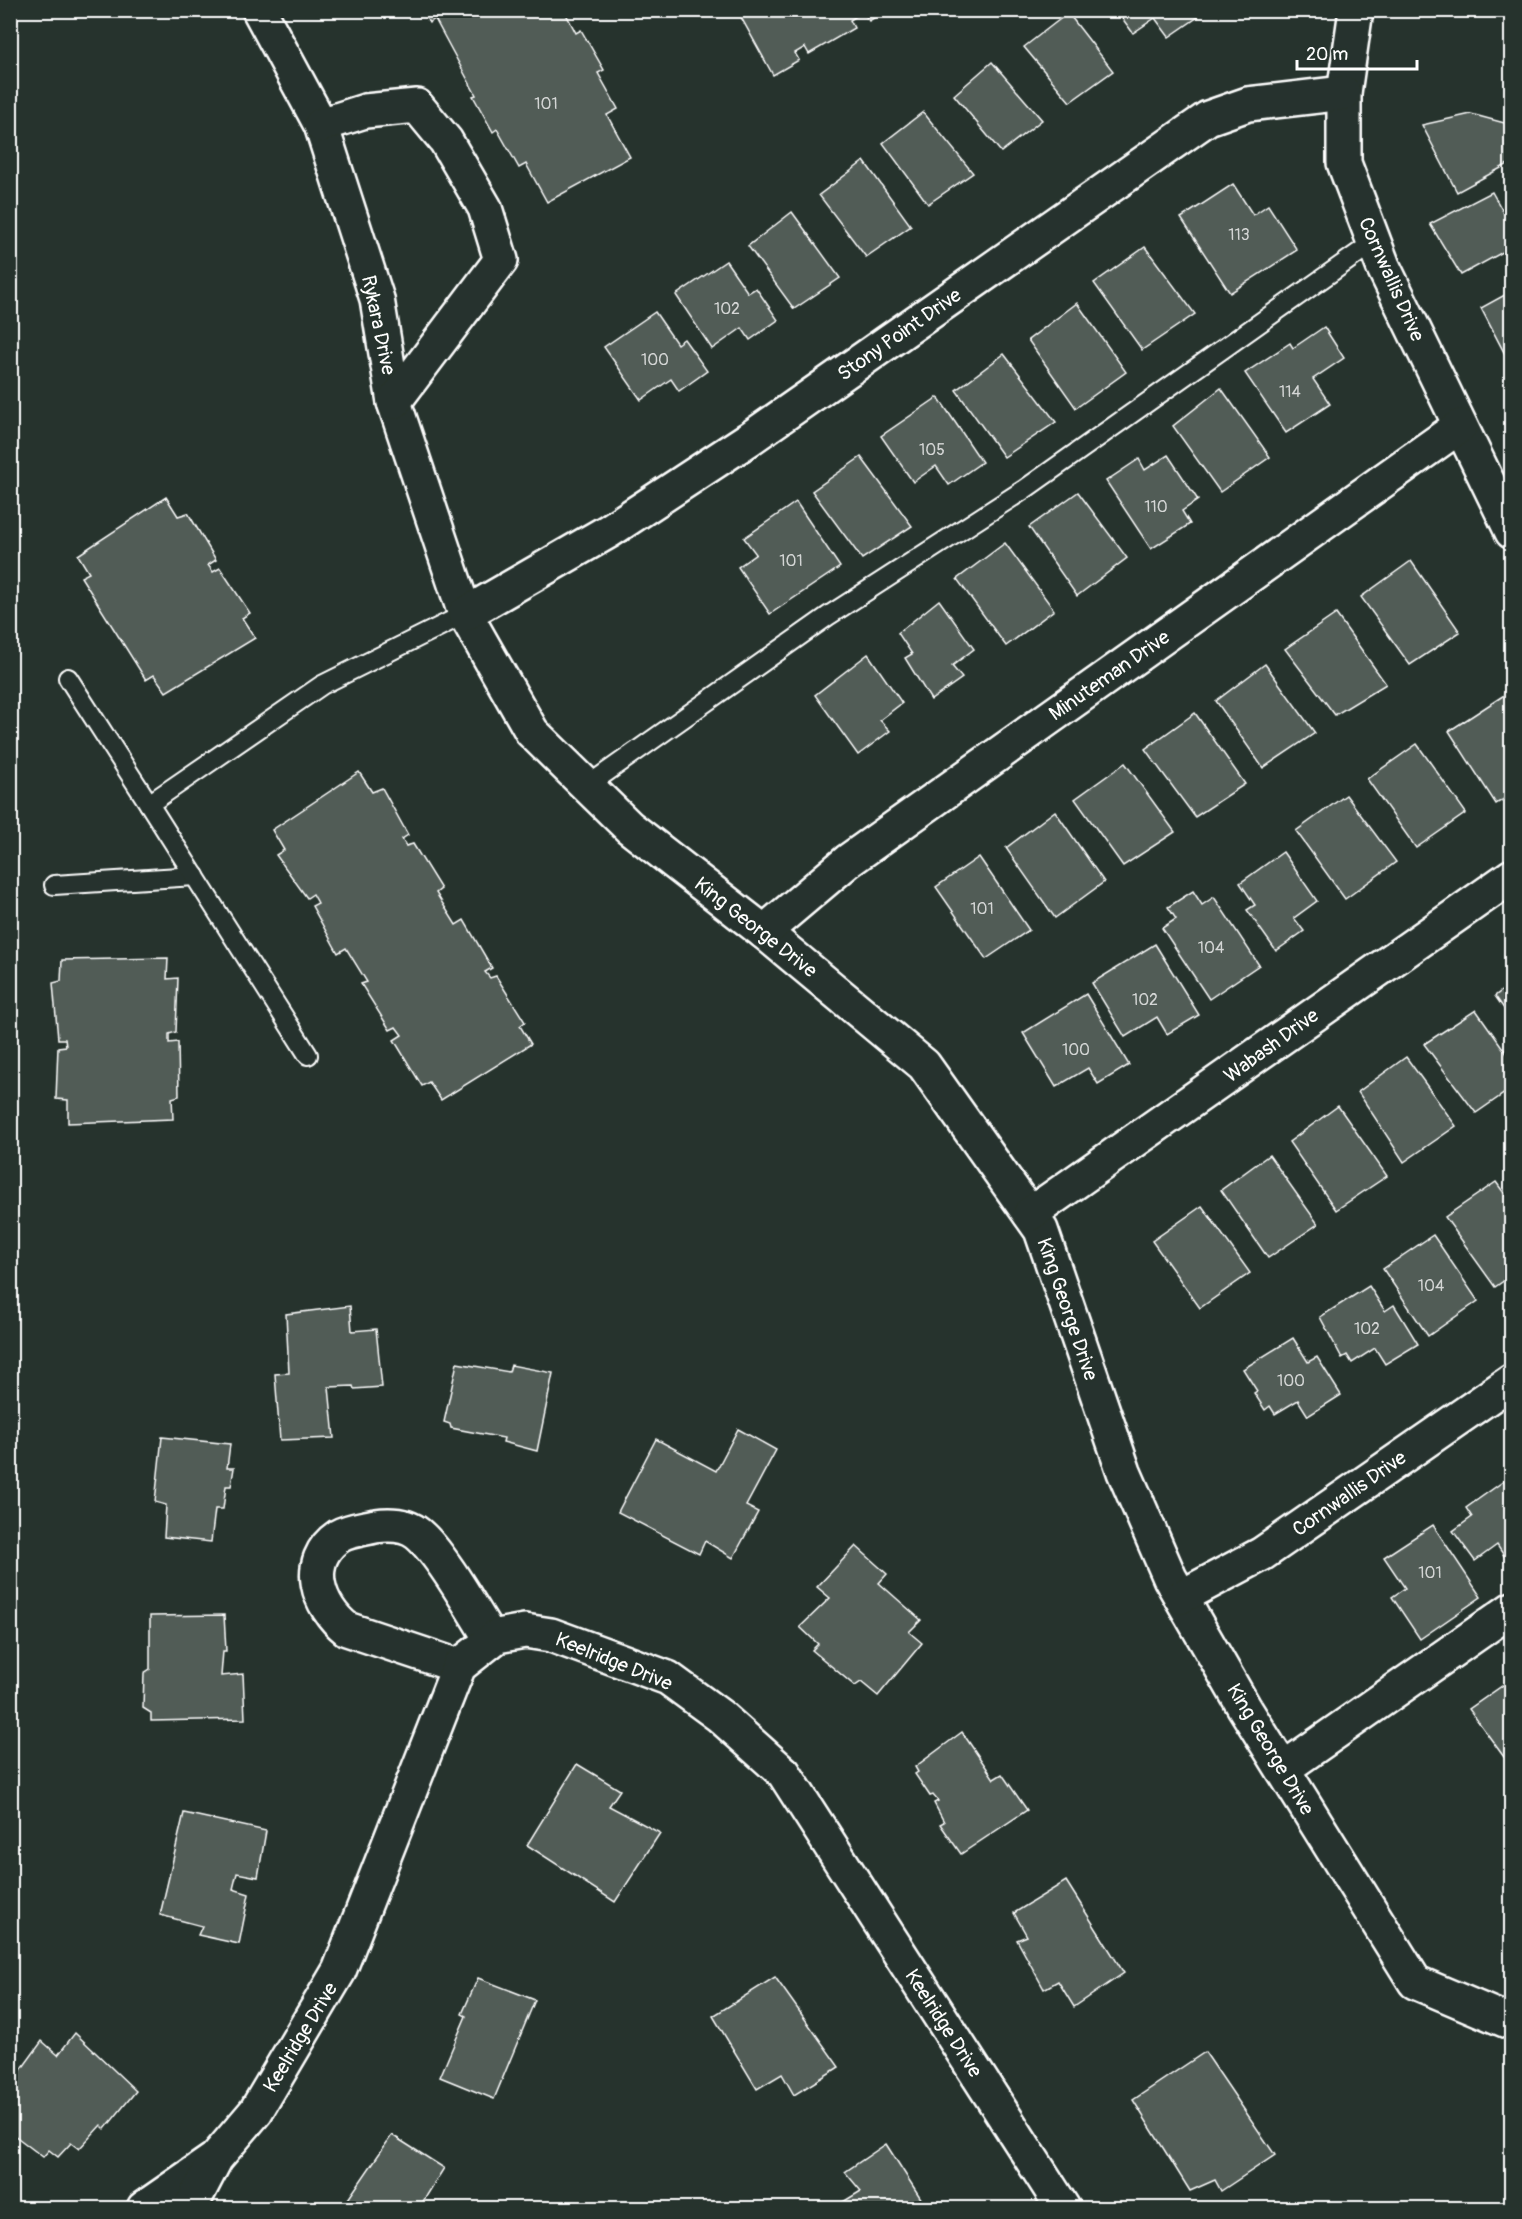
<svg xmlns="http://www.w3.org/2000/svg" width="1522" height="2219" font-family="Pangolin,sans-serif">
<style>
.building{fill:#515c57;stroke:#fff;stroke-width:1.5}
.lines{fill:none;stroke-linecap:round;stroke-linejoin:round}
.service-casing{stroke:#fff;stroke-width:22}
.minor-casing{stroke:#fff;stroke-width:38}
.service{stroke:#26332d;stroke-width:18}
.minor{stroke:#26332d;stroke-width:33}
.labels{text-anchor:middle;stroke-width:4.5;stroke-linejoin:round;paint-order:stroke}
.number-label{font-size:16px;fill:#d4d6d5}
.street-label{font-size:20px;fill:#fff;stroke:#26332d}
</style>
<rect width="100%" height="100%" fill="#26332d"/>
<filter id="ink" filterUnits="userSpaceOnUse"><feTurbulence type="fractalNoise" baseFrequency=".0167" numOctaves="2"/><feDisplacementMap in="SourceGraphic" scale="12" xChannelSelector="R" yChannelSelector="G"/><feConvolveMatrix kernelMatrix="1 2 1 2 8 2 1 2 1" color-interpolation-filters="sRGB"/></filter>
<g filter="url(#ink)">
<g class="building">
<path d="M422,10H564L576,33L581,30L604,70L598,73L618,109L607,115L630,157L547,202L526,164L519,168L497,129L493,132L473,96L476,95L435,19L429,23Z"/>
<path d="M737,10H887L869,21L863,12L850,20L854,28L809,54L805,47L795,53L799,60L773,75Z"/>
<path d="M1116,10H1194L1198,17L1169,37L1155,18L1133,33Z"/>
<path d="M1068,13L1113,71L1070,102L1024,47Z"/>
<path d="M992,62L1042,120L1001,152L954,95Z"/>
<path d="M923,112L973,173L928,204L883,143Z"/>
<path d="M1471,114L1512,125V162L1457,192L1422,125Z"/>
<path d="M864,161L911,226L866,257L819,195Z"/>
<path d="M1233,184L1253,215L1268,205L1297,250L1230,293L1181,218Z"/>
<path d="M1492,192L1512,228V247L1461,275L1430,224Z"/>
<path d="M792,212L840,278L794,309L748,246Z"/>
<path d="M1145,247L1195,314L1142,350L1094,283Z"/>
<path d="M726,261L748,293L756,288L778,320L750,340L742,328L712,349L676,295Z"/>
<path d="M1512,291V354L1506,356L1481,308Z"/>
<path d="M1077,303L1126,372L1076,408L1028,340Z"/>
<path d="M655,312L677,344L684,339L707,371L679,391L671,379L641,400L604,347Z"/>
<path d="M1324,327L1344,358L1313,379L1330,404L1286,433L1245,373L1290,343L1293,348Z"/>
<path d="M1004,354L1056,422L1004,457L956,390Z"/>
<path d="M1221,388L1270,457L1220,492L1173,426Z"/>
<path d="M938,397L982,462L949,485L936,466L913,482L881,436Z"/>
<path d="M1168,455L1198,500L1182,511L1190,524L1151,549L1106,481L1139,459L1145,470Z"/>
<path d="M861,457L912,526L862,559L812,491Z"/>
<path d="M1078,492L1127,558L1077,596L1029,527Z"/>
<path d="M166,497L178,516L188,513L216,560L208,565L213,572L220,568L250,613L242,618L255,638L166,692L154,675L146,680L81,577L89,573L78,555Z"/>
<path d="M796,502L840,567L770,614L738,567L756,554L744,538Z"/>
<path d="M1005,543L1054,610L1006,646L957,579Z"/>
<path d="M1411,561L1460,632L1410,665L1361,597Z"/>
<path d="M939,600L974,649L952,666L962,678L931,700L905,658L912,654L898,633Z"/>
<path d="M1336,614L1386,684L1335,715L1285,649Z"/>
<path d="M868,654L902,703L880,720L890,731L858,755L815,695Z"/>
<path d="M1265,664L1315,733L1263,768L1216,701Z"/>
<path d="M1512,690V794L1496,804L1449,731Z"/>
<path d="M1195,713L1245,784L1195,817L1145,749Z"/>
<path d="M1417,744L1466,813L1416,848L1367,779Z"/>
<path d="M1125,763L1175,832L1123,866L1075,799Z"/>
<path d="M359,772L372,792L382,788L408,835L402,839L406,846L413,844L441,889L436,893L456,925L464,920L492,968L485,972L490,978L496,976L525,1022L520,1026L531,1044L441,1100L429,1082L422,1086L394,1040L402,1035L396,1027L390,1030L361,984L367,982L346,948L338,953L312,906L318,903L313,894L307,898L276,855L284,850L272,830Z"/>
<path d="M1346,795L1396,862L1345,899L1296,831Z"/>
<path d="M1055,811L1104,882L1055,918L1006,848Z"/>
<path d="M1283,852L1317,901L1294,918L1304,931L1276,951L1247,910L1255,905L1240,883Z"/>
<path d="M979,857L1029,930L986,959L936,887Z"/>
<path d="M1193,891L1202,905L1214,897L1259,965L1209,999L1162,928L1176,919L1168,907Z"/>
<path d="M1155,944L1199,1015L1167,1034L1157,1017L1125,1037L1092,983Z"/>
<path d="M168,958L167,979L178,978L176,1032L169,1034V1043L178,1042L179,1096L172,1098L173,1119L68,1123V1100L56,1099L58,1047L66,1046L65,1039H58L53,983L61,981L62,960Z"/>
<path d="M1512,983V1020L1495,996Z"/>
<path d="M1086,994L1129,1065L1098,1084L1088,1068L1056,1087L1023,1033Z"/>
<path d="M1476,1010L1512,1061V1088L1476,1113L1424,1044Z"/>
<path d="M1406,1057L1456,1126L1404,1162L1358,1092Z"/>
<path d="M1338,1106L1387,1176L1336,1210L1289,1142Z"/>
<path d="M1269,1155L1318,1224L1268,1258L1221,1190Z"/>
<path d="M1496,1182L1512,1204V1275L1495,1287L1445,1217Z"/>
<path d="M1202,1206L1250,1273L1200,1308L1152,1241Z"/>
<path d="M1433,1235L1478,1301L1428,1336L1383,1269Z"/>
<path d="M1369,1286L1385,1311L1394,1305L1418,1344L1385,1364L1375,1348L1352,1363L1347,1355L1342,1358L1320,1317Z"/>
<path d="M350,1306L352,1331L376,1329L382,1387L354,1389L353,1386L329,1387L334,1438L280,1440L275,1374L289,1373L286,1314Z"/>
<path d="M1293,1338L1308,1362L1317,1357L1341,1395L1308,1416L1298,1400L1275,1414L1270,1406L1265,1410L1254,1393L1257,1391L1243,1369Z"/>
<path d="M457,1363L509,1372L511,1365L553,1373L537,1451L503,1442L504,1438L451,1428L450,1424L444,1422Z"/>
<path d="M738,1429L776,1450L746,1506L758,1512L733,1558L705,1541L699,1554L618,1512L656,1439L716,1471Z"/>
<path d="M162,1437L230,1444L227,1468H234L231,1486H226L223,1509H215L211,1542L164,1537L166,1505L155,1502Z"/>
<path d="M1504,1481L1512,1492V1562L1509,1563L1497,1545L1475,1561L1453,1531L1472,1517L1466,1508Z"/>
<path d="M1433,1525L1481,1597L1420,1639L1392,1597L1405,1588L1384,1557Z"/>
<path d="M856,1546L887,1574L879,1583L921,1620L909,1632L922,1643L878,1696L861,1682L855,1686L812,1650L818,1644L800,1627L830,1598L817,1587Z"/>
<path d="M224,1615L226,1651H223L221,1676L243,1674L245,1719L151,1721V1713L143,1708L144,1673L150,1669V1616Z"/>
<path d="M1512,1679V1754L1504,1757L1469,1709Z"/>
<path d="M962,1732L994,1779L1002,1774L1027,1810L961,1854L940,1824L944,1822L934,1803L938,1801L933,1795L930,1796L915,1774L918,1772L915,1767Z"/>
<path d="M577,1764L620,1790L609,1806L660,1833L615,1902L527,1845Z"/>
<path d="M184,1813L266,1831L258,1877L237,1873L233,1889L249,1894L239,1944L198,1935L202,1926L160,1915Z"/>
<path d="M1066,1881L1124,1973L1074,2007L1058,1981L1044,1989L1017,1940L1027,1936L1014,1913Z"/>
<path d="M775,1977L839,2067L794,2095L782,2074L757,2089L713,2016Z"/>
<path d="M478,1978L535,2000L494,2099L440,2077L466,2016L462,2014Z"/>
<path d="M75,2033L136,2091L105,2129L101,2125L79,2149L71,2143L58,2157L49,2150L43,2157L10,2132V2085L42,2041L58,2055Z"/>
<path d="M1205,2052L1275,2155L1221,2191L1215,2180L1190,2191L1133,2100Z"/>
<path d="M392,2135L444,2168L419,2208H342Z"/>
<path d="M886,2144L927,2208H833L861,2191L845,2172Z"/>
</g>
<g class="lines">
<g class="service-casing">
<g id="service">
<path d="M68,678L149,804"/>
<path d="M587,786L828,616L1025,489L1374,242"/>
<path d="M54,885L195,876"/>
<path d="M308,1055L149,804L322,685L465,614"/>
</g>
</g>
<g class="minor-casing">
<g id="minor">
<path d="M259,10L321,125L377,299L394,402L465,614L532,732L629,827L764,932L924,1065L1041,1230L1124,1472L1170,1578L1244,1707L1415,1982L1512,2023"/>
<path d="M1356,10L1344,93V163L1383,266L1512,532"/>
<path d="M321,125L365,111L417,106L446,141L485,208L501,260L394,402"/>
<path d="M465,614L609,531L749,439L1208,118L1248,104L1344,93"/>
<path d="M764,932L848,861L1460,426"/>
<path d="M1030,1214L1512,876"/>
<path d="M1181,1597L1262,1554L1512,1381"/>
<path d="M457,1670L452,1664L347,1629C318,1607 302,1561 339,1536C349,1530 363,1529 375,1526C389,1524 406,1524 418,1534C441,1553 474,1612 491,1639"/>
<path d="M1283,1769L1512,1609"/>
<path d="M144,2208L212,2161"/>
<path d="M190,2208L216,2158L256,2111L339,1971L459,1666L497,1636L525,1631L551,1635L668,1678L720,1716L784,1773L1063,2208"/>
</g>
</g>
<use href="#service" class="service"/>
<use href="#minor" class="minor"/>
</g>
</g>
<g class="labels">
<g class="number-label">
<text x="546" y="109">101</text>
<text x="1239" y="240">113</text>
<text x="727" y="314">102</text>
<text x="655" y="365">100</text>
<text x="1290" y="397">114</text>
<text x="932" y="455">105</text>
<text x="1156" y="512">110</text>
<text x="791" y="566">101</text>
<text x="982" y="914">101</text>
<text x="1211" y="953">104</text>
<text x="1145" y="1005">102</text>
<text x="1076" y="1055">100</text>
<text x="1431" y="1291">104</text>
<text x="1367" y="1334">102</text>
<text x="1291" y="1386">100</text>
<text x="1430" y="1578">101</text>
</g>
<g class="street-label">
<text transform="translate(1392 279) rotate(66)" y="7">Cornwallis Drive</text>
<text transform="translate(379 325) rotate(78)" y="7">Rykara Drive</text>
<text transform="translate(899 334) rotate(-35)" y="7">Stony Point Drive</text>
<text transform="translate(1109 675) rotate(-35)" y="7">Minuteman Drive</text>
<text transform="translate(756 927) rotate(38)" y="7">King George Drive</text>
<text transform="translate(1271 1045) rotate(-36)" y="7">Wabash Drive</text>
<text transform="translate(1068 1309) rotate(71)" y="7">King George Drive</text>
<text transform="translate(1349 1493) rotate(-35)" y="7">Cornwallis Drive</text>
<text transform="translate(614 1661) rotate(22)" y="7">Keelridge Drive</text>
<text transform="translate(1271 1749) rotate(59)" y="7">King George Drive</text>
<text transform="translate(944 2023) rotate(57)" y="7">Keelridge Drive</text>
<text transform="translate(300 2037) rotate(-59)" y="7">Keelridge Drive</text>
</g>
</g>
<rect width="1522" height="2219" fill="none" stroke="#26332d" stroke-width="36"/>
<rect x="18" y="18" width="1486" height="2183" fill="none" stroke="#fff" stroke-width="2" filter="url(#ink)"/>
<path d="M1297 60v9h120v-9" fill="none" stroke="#ffffff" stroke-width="3"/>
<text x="1306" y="60" font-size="18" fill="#ffffff" stroke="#26332d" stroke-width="4.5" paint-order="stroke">20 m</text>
</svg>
